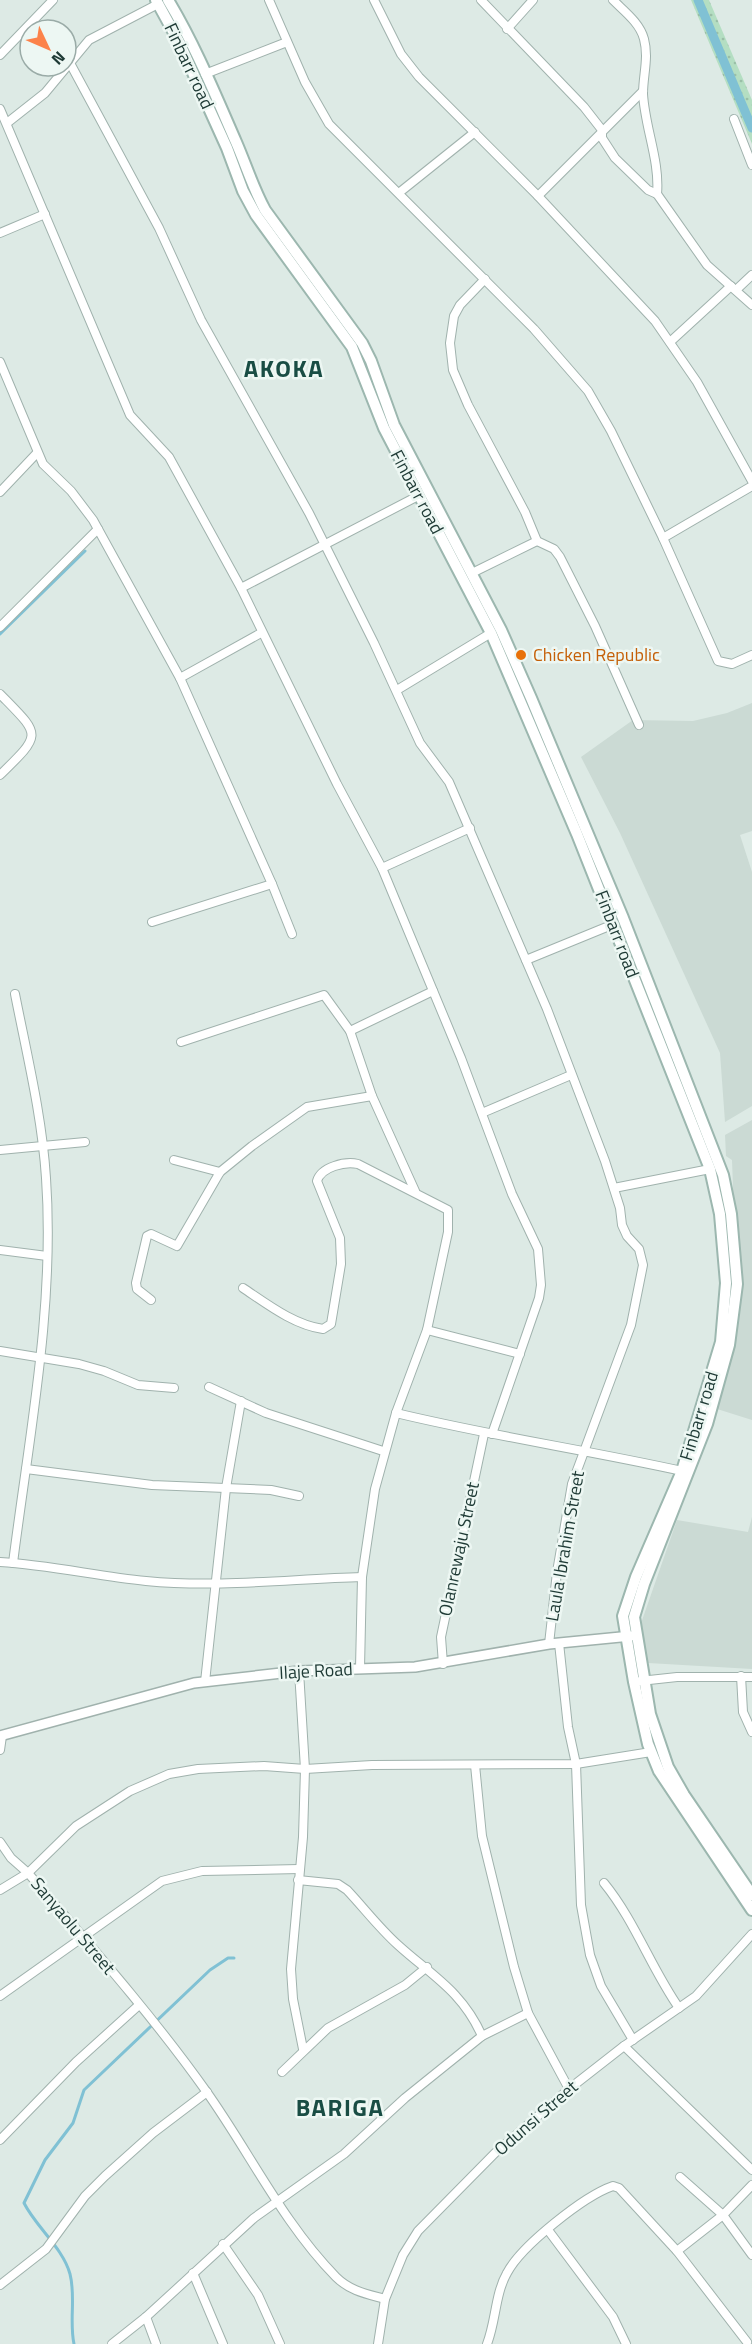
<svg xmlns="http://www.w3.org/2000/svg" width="752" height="2344" font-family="'Titillium Web',sans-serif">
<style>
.built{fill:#cbdad4}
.grass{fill:url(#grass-dots)}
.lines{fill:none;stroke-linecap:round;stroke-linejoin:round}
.stream{stroke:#80c1d4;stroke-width:3}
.canal{stroke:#80c1d4;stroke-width:9}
.minor-casing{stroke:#a0b2ad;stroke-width:10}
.tertiary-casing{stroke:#a0b2ad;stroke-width:12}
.secondary-casing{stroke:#9cb7af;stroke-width:14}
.minor{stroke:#fff;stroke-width:8}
.tertiary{stroke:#fff;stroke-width:9}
.secondary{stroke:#fff;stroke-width:10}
.food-dot{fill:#e8710a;stroke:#edf7f3;stroke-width:2}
.labels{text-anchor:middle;stroke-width:5;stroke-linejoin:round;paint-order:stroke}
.street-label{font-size:18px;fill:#1e3a35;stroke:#edf7f3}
.food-label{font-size:18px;fill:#c56008;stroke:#edf7f3;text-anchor:start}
.district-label{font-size:24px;font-weight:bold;letter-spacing:1.5px;fill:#194d44;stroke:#edf7f3}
</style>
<defs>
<pattern id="grass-dots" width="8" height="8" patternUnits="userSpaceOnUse" patternTransform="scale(1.5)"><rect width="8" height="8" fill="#b4dec2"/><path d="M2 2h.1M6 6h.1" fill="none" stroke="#9abfa7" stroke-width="1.8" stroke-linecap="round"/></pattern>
</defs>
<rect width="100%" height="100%" fill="#ddeae5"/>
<g class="built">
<path d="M752,703V831L740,835L752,872V1106L725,1122L720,1053L620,833L581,757L633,720L693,721L727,713Z"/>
<path d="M752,1120V1420L714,1408L740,1284L730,1196L733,1187L732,1160L726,1156L725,1135Z"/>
<path d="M752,1517V1669L648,1663L639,1629L677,1520L748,1532Z"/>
</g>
<path class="grass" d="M691,0H709L752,100V144Z"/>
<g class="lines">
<g class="stream">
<path d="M0,634L85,551"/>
<path d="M74,2344C69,2321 76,2297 70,2274C63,2248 36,2227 24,2203L45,2160L73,2123L84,2090L210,1970L228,1958H234"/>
</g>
<path class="canal" d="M698,0L752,128"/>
<g class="minor-casing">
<g id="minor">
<path d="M269,0L305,82L329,124L534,329L588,391L611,431L663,538L718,661L732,664L752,655"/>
<path d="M374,0L401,54L419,77L538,196L655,321L697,382L752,481"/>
<path d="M481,0L584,107L602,130V138L615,158L648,190L657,194"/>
<path d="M613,0C624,11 640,23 644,39C649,58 643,75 643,94C645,128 660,161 657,194L707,265L752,305"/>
<path d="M507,29L533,0"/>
<path d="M0,55L53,0"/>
<path d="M71,65L159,228L201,320L309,513L374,643L420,743L449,782L547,1009L605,1161L620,1208L622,1225L627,1236L639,1249L643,1265L631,1325L572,1484L557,1572L549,1644"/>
<path d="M205,74L287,42"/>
<path d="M0,109L130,415L169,457L241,588L337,784L382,868L461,1058L512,1194L538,1249L541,1285L539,1298L492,1434"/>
<path d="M734,119L752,165"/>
<path d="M7,123L45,93L89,40L158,4"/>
<path d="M400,192L475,132"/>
<path d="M538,196L643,91"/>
<path d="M0,233L45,214"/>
<path d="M485,279L460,305L454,316L450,343L453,370L468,405L525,512L537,541L554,549L560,557L595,626L639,725"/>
<path d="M736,290L752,275"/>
<path d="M670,342L731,286"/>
<path d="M0,362L43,464L71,491L93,520L180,678L272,884L152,922"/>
<path d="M0,492L37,453"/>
<path d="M663,538L752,486"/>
<path d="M472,573L537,541"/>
<path d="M241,588L418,496"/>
<path d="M0,627L98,529"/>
<path d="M180,678L261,633"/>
<path d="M397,690L491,633"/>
<path d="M0,694C41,736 43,733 0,775"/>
<path d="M382,868L470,828"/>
<path d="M272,884L292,934"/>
<path d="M526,960L614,924"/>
<path d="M350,1031L433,991"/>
<path d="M181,1042L324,995L350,1031L372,1096L415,1191"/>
<path d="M482,1113L571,1075"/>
<path d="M0,1150L85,1142"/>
<path d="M174,1160L220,1172"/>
<path d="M614,1188L710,1169"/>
<path d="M0,1250L47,1256"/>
<path d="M243,1288C267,1304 294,1325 323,1329L331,1324L341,1264L340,1238L317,1181C321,1167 345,1161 358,1164L448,1210V1232L427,1330L396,1413L375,1489L362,1577L360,1668"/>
<path d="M151,1300L137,1289L136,1283L147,1236L151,1234L177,1246L220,1172L252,1146L307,1107L372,1096"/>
<path d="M427,1330L520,1354"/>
<path d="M0,1351L79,1364L104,1371L138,1385L174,1388"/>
<path d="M209,1387L266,1413L383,1451"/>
<path d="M396,1413C491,1436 587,1450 682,1471"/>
<path d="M26,1469L152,1485L271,1490L299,1496"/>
<path d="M0,1562C49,1565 97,1576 146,1581C218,1588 290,1579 362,1577"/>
<path d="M13,1563C29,1436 55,1307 46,1178C42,1116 27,1055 15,994"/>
<path d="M559,1643L568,1727L576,1764L581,1905L590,1955L601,1986L633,2040"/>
<path d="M443,1664L441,1637L484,1434"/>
<path d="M299,1671L305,1769L303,1837L291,1969L293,1999L303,2049"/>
<path d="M741,1676L743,1712L752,1732"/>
<path d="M640,1681L677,1677H752"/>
<path d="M205,1682L226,1488L241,1401"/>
<path d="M0,1750L2,1736"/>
<path d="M475,1765L482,1836L514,1967L528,2013L569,2089"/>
<path d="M0,1842L11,1858L28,1873C89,1944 152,2015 206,2091C250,2153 283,2223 336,2277C350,2291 367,2294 385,2299"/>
<path d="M298,1880L338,1884L347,1890C364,1908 379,1928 398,1945C431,1975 462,1991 482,2036"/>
<path d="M604,1883C635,1921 651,1968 679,2008"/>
<path d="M0,1890L28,1873L76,1826L130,1791L169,1774L198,1769L264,1766L305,1769L372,1765L576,1764L651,1752"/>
<path d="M0,1996L162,1881L202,1871L299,1869"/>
<path d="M624,2046L752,2170"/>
<path d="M282,2072L328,2028L405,1985L427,1967"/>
<path d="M0,2140L76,2062L139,2005"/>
<path d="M680,2177L723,2215L752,2255"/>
<path d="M548,2230L613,2317L626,2344"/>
<path d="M223,2244L258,2295L280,2344"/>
<path d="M677,2251L723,2215L752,2185"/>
<path d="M193,2273L223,2344"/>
<path d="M0,2285L46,2249L85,2196L105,2176L153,2133L207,2092"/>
<path d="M146,2317L156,2344"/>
<path d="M112,2344L146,2317L254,2218L344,2154L405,2098L482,2036L528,2013"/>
<path d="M378,2344L385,2299L403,2255L418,2231L495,2153L569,2089L624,2046L696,1996L752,1934"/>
<path d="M487,2344C496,2321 495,2294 507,2273C521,2246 584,2196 613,2186L619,2188L677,2251L747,2342"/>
</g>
</g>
<g class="tertiary-casing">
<path id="tertiary" d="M0,1736L194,1683L299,1671L415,1667L549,1644L631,1636"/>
</g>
<g class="secondary-casing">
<g id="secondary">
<path d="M156,0L179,42L227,148L243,191L256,215L352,347L384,428L491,633L577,834L710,1169L720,1214L726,1283L721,1342L682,1471L636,1577L623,1616L634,1682L648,1744L659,1771L752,1910"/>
<path d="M168,0C195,45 215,94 236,142C246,165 253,188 265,210L362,343L371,361L394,425L501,630L531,698L623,918L723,1175L731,1214L737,1284L729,1345L707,1424L644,1584L634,1617L650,1714L668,1767L684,1795L752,1895"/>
</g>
</g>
<use href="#minor" class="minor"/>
<use href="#tertiary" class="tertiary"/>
<use href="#secondary" class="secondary"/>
</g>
<circle class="food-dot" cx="521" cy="655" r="6"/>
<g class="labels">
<g class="street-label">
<text transform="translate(189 66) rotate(65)" y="6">Finbarr road</text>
<text transform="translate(417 492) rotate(62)" y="6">Finbarr road</text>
<text transform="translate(617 934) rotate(69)" y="6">Finbarr road</text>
<text transform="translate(699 1416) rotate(-73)" y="6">Finbarr road</text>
<text transform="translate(565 1546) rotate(-80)" y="6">Laula Ibrahim Street</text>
<text transform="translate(459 1549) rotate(-78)" y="6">Olanrewaju Street</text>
<text transform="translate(316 1671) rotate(-3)" y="6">Ilaje Road</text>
<text transform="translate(73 1926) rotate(50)" y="6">Sanyaolu Street</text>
<text transform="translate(536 2118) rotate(-41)" y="6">Odunsi Street</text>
</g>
<g class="food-label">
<text x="533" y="661">Chicken Republic</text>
</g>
<g class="district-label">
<text x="284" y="377">AKOKA</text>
<text x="340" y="2116">BARIGA</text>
</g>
</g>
<g transform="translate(48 48) rotate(134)"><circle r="28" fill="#edf7f3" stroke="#9aaba7" stroke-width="1.5"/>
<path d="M0-4.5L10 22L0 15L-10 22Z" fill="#fc824a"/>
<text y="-9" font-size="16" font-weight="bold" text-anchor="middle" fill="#1e3a35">N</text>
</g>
</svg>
